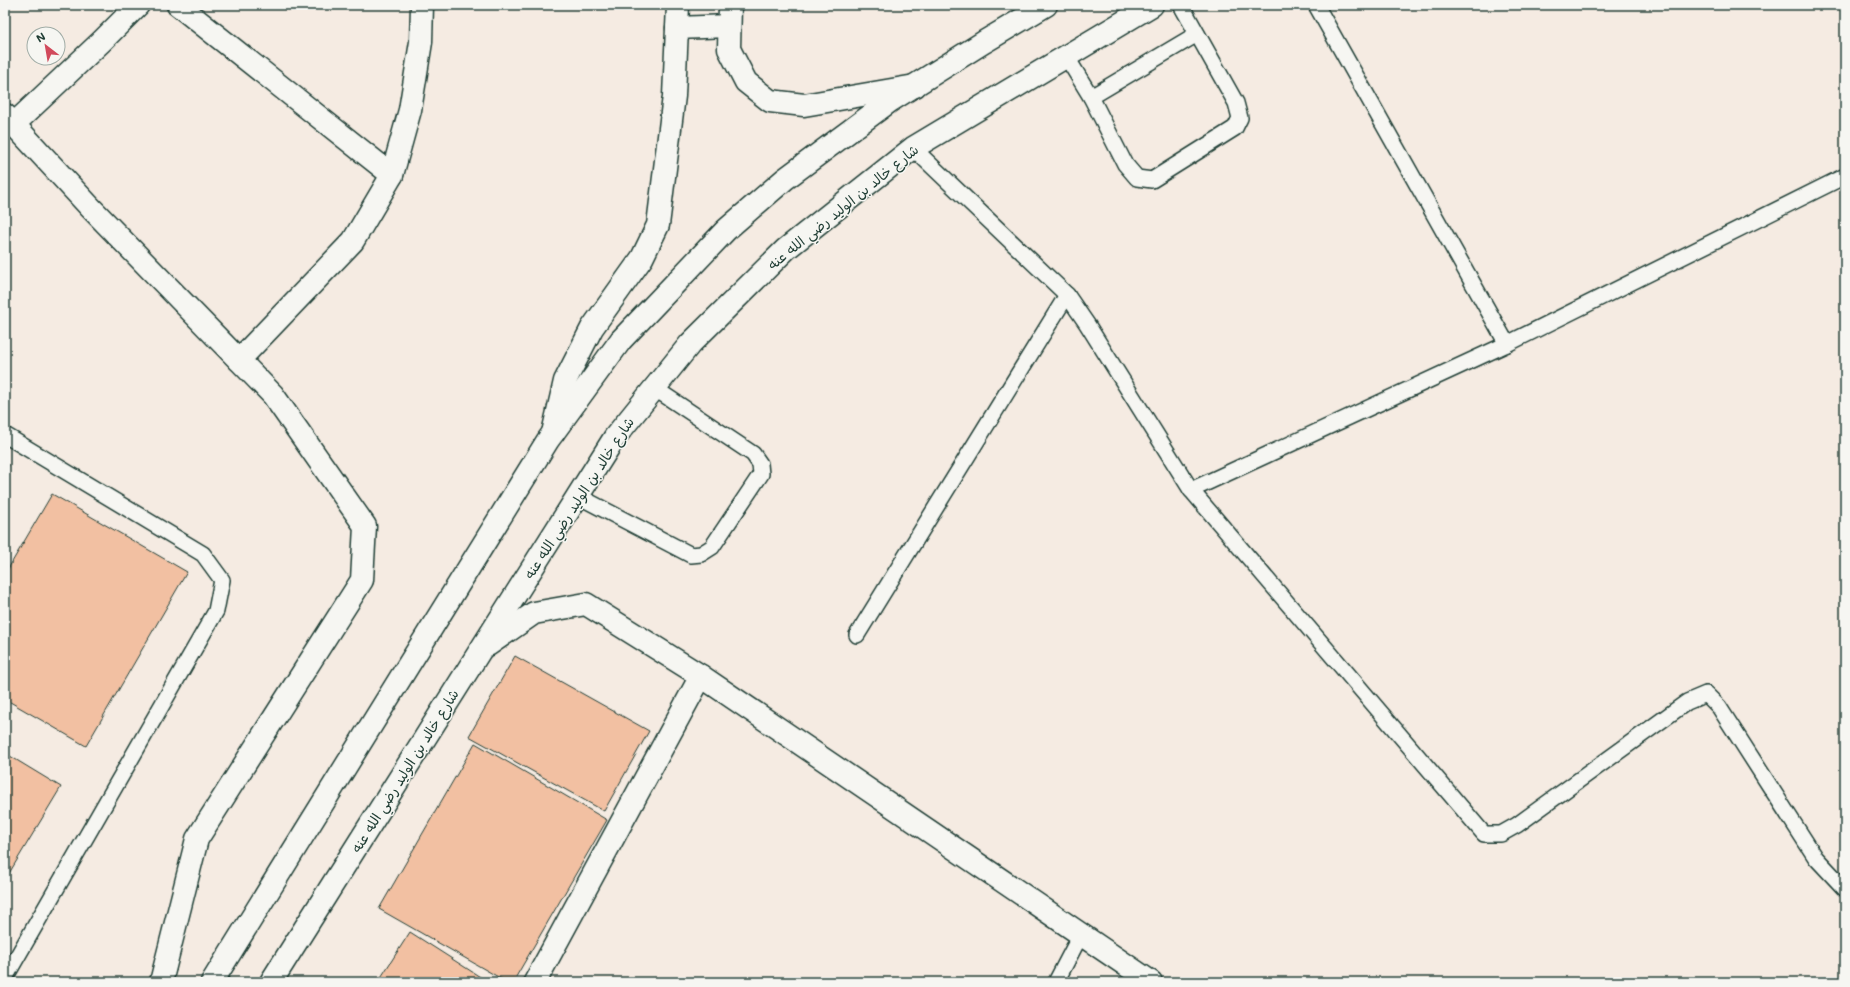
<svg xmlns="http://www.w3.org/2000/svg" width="1850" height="987" font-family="Mali,'Playpen Sans Arabic',sans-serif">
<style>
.building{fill:#f2c0a2;stroke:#1f3d34}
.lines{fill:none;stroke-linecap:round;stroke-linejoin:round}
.service-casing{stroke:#1f3d34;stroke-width:18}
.minor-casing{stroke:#1f3d34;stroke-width:25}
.tertiary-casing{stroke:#1f3d34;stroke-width:25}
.primary-casing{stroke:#1f3d34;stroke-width:25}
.service{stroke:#f6f6f2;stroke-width:15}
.minor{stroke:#f6f6f2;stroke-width:22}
.tertiary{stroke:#f6f6f2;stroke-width:22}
.primary{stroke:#f6f6f2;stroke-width:22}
.labels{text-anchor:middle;stroke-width:3;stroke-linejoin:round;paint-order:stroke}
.street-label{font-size:14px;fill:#1f3d34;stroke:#f6f6f2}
</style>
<rect width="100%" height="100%" fill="#f5ebe2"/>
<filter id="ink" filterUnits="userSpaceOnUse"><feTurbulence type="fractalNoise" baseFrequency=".025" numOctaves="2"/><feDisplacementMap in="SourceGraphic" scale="8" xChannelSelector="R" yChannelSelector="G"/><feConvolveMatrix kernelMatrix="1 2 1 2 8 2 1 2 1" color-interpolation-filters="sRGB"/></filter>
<g filter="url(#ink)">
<g class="building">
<path d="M5,463L9,465L5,471Z"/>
<path d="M52,494L187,572L86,746L5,699V574Z"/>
<path d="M515,656L649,731L604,811L469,736Z"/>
<path d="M475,743L607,820L513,982H507L379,909Z"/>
<path d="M5,753L61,787L5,880Z"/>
<path d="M410,932L488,982H378Z"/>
</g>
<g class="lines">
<g class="service-casing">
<g id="service">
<path d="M1316,5L1507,344"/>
<path d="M1066,56L1091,97L1125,164L1137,178L1152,180L1235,128L1240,118L1236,103L1181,5"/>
<path d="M1091,97L1197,34"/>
<path d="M913,148L1067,295L1087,324L1191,490L1484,834H1501L1517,825L1687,702L1706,694L1719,707L1816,858L1845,889"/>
<path d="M5,435L203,554L222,580L216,611L5,978"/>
<path d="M1191,490L1507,344L1845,176"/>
<path d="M578,496L691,555L701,554L712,547L761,474L760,464L753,454L654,388"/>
<path d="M857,635L1067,295"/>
<path d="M1056,982L1081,934"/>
</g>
</g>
<g class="minor-casing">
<g id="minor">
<path d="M178,5L392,175"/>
<path d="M730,5L729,49L746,82L770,101L804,105L915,86"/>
<path d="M677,28L729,26"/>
<path d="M13,125L102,41L138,5"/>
<path d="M239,360L353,241L392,175L410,110L421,42L422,5"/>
<path d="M553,433L565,381L592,328L642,258L658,225L674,96L678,5"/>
<path d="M535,982L701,676"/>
</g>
</g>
<g class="tertiary-casing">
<path id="tertiary" d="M5,115L90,207L273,395L365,526L362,580L197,839L161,982"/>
</g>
<g class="primary-casing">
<g id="primary">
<path d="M488,645L534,613L586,604L701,676L1151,982"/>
<path d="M212,982L548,440L621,340L726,230L785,179L890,101L984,42L1046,5"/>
<path d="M271,982L615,437L690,344L786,249L913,148L1152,5"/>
</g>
</g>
<use href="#service" class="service"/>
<use href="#minor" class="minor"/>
<use href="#tertiary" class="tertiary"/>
<use href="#primary" class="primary"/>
</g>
</g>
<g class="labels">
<g class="street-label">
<text transform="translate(843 207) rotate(-39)" y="5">شارع خالد بن الوليد رضي الله عنه</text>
<text transform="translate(579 498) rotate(-57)" y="5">شارع خالد بن الوليد رضي الله عنه</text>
<text transform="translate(405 771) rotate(-58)" y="5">شارع خالد بن الوليد رضي الله عنه</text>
</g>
</g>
<rect width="1850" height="987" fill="none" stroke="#f6f6f2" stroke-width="20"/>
<rect x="10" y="10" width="1830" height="967" fill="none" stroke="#1f3d34" stroke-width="1.5" filter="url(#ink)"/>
<g transform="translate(46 46) rotate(329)"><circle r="19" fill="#f6f6f2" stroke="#a0aca6"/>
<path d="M0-3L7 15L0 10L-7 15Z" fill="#d1495b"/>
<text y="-6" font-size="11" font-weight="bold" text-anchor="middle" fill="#1f3d34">N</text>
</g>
</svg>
